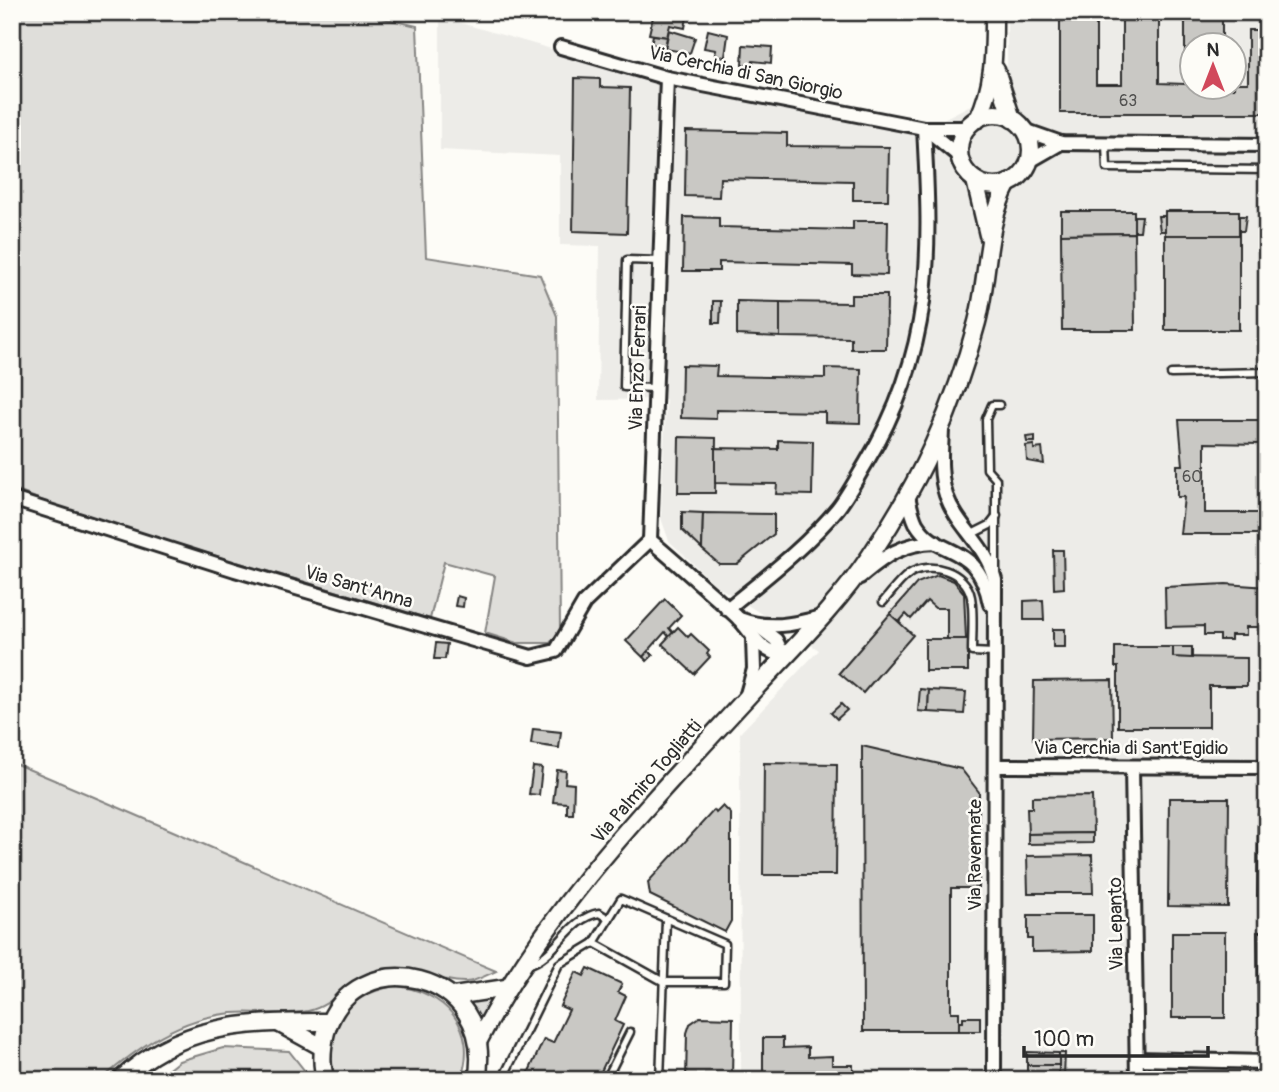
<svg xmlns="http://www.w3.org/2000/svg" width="1279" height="1092" font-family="Pangolin,sans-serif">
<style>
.built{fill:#edece8;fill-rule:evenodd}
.green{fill:#dfdeda;stroke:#858482;stroke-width:2}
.building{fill:#c9c8c4;stroke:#2b2b2b;stroke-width:2;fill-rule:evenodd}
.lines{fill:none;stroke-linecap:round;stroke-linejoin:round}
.lane-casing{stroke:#2b2b2b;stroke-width:11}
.street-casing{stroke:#2b2b2b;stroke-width:18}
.secondary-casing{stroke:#2b2b2b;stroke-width:21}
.lane{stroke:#fdfcf7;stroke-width:6}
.street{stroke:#fdfcf7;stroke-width:12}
.secondary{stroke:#fdfcf7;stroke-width:16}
.labels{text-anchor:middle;stroke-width:5;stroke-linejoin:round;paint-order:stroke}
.number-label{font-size:16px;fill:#525251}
.street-label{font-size:19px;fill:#2b2b2b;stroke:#fdfcf7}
</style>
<rect width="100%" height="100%" fill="#fdfcf7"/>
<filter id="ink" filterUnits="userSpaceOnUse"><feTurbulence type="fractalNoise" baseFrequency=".0143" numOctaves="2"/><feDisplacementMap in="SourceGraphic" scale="14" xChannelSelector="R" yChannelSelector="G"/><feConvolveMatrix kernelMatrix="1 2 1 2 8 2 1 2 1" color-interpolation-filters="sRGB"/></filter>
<g filter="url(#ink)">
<path class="built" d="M1007,12H1267V1080H741L740,733L819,650L717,586L669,541L661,518L666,399L598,400L600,246L560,245V156L440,150V17L722,98L901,129L922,130L996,92L1007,76ZM1192,46H1234V88H1192Z"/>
<g class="green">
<path d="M12,12H357L417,26L426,257L540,275L557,316L560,631L550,643H517L485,633L495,576L444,562L430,619L88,518L12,489Z"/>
<path d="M12,737L16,764C177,831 335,903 496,971C487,975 475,982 466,982C437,983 411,963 381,969C352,976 336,1005 308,1011C284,1016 257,1011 232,1013C180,1018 139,1046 101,1080H12Z"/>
<path d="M394,986C443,990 481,1028 460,1080H335C322,1029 343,996 394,986Z"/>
<path d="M492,998L480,1024L467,1003Z"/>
<path d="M223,1048L289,1051L304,1070L306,1080H155L179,1061Z"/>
</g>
<g class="building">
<path d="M1060,12H1096V84H1122V12H1159V83L1185,84V12H1222V46H1192V88H1234V83H1248V30H1267V113H1060Z"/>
<path d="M653,17H687L685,28L670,25L667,37L649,34Z"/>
<path d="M669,30L695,38L690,53L665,49Z"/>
<path d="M708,30L728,35L725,57L715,55L716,50L704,48Z"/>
<path d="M653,35L667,37L665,47L651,44Z"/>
<path d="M743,45L772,47L771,63L753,61L752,66L742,65Z"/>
<path d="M575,78L600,79V87L630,88L627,233L573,231Z"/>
<path d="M686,131L787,133V146L889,147L888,200H853V181L720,178L719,197L685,196Z"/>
<path d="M1061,211H1134V233L1061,234Z"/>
<rect x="1165" y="211" width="74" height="24"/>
<path d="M1262,215H1267V230H1264Z"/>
<path d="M1134,216H1142L1140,231H1134Z"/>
<path d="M1158,216H1165V231H1160Z"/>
<path d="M1239,216H1246L1244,231H1239Z"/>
<path d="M684,217L719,218V227L853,230V221H888L887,275L852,274V265L719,262V271H683Z"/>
<path d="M1134,233L1135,330H1062L1061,234Z"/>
<rect x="1165" y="235" width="74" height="95"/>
<path d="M851,295H887L886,349H851V338L780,337V302L851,303Z"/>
<path d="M713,301H721L720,323H713Z"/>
<path d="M737,301L780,302V337L737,335Z"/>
<path d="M682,365L717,366L716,376L825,378V368L861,369L860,423L825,422V412L716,410V419L681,418Z"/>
<path d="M1179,420H1267V534H1180L1184,497H1177V465H1183ZM1205,443L1261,444V513H1205Z"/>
<path d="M1035,436V442H1027L1026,437Z"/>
<path d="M679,437L716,438L715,493H678Z"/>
<path d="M778,440L813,441L812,495L776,494L777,484L715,483V448L778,449Z"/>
<path d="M1034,445V449L1042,448L1044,464L1027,461L1026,446Z"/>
<path d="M682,512L703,513L702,549L682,530Z"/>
<path d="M703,513L774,514V534L737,564H719L702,549Z"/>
<path d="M1053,550H1063L1064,588L1054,589Z"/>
<path d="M938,575L954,581L964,593L966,639H947V608H935L927,601L911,619L906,614L899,622L890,614L917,583Z"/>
<path d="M1226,584L1267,587V627H1246V635H1231V640H1220V635H1204V626L1166,627L1165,587Z"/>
<path d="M457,596L464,598L463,607L455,606Z"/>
<path d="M665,599L681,615L669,628L673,633L669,637L665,632L643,657L626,641Z"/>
<path d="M1043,600L1044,620H1024V601Z"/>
<path d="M890,614L913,635L863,693L839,673Z"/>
<path d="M678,627L688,637L691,634L709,651L707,654L710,657L694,674L662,644Z"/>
<rect x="1053" y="629" width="12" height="18"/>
<rect x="925" y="639" width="43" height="32"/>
<path d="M436,643L447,644L445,659H434Z"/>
<path d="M1115,647H1173V657L1247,658V686H1209V727H1118V667H1115Z"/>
<path d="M1173,647H1192V658L1173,657Z"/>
<path d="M648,651L653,655L647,661L643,657Z"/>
<path d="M1112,680L1113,738L1033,739L1034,681Z"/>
<path d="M920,689L929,690L928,712L918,711Z"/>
<path d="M929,690L966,692L964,714L928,712Z"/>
<path d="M841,704L847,710L837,719L831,713Z"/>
<path d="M533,729L561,732L559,748L531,744Z"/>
<path d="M862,746L961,769L979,792V888H951V1012H959V1031H863Z"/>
<path d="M764,763L837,764L836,875H763Z"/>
<path d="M533,767L542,768L539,795L529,794Z"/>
<path d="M557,770L566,771L565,783L574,784L573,814H567V803L553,802Z"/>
<path d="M1092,796L1093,833L1028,834L1027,808H1032V797Z"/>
<path d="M1169,798H1229L1228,907L1168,906Z"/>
<path d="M723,806L731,814V921L725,932L650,895L648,882L714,810L716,813Z"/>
<path d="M1258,813H1267V896H1257Z"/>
<path d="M1093,833V843L1028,844V834Z"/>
<path d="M1092,855L1093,893H1028L1027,856Z"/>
<path d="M1028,915H1093V951L1032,952V939H1028Z"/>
<rect x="1172" y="932" width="53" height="86"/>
<path d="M1257,932H1267V1017H1258Z"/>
<path d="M588,968L622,984L618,992L626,996L615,1021L623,1025L597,1080H525L544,1039L553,1043L569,1010L560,1006L576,972L584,976Z"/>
<path d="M700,1017L733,1018L732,1080H686L687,1033L690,1024Z"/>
<path d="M963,1017H980V1031H959V1022H963Z"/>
<path d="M763,1038H783V1048L808,1047V1057L832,1056V1065H853V1080H763Z"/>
<path d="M1027,1052L1059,1053V1065H1027Z"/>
<path d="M1059,1053H1065L1064,1076H1059Z"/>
<rect x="1027" y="1065" width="32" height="11"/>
</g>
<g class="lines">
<g class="lane-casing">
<g id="lane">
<path d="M1106,144L1107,168L1267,170"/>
<path d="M1171,374L1267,372"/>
<path d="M655,388L624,387L627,260L660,261"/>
<path d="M972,534L990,525L997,516"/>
<path d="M996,571V479L987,469L986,419L992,405H999"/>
<path d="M883,602C891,593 899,581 909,574C930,560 966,571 971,597C974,614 972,635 972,652L994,653"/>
<path d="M621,899L725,944L724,982H664L594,943Z"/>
<path d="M527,965C557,957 568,918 599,913L609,919"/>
<path d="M502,1080L559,964L594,943"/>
<path d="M606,1080L630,1032"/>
<path d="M660,1080L666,919"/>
</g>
</g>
<g class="street-casing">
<g id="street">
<path d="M561,47L667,78L924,128H967"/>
<path d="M667,78L650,540C679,565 708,590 736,616C756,636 753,646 784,657"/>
<path d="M925,128L960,157"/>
<path d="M1024,130L1061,143L1267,145"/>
<path d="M1028,162L1061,143"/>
<path d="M942,430C941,452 939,474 946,495C958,528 986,544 995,580L994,1080"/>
<path d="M908,496C910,505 912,515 916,523C938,560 978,540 990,604"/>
<path d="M12,499L235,570L531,657L556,651L584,603L650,540"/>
<path d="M860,577C885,556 902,543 936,542"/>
<path d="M727,609C766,577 806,547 838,508C848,495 857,478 866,463C934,351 931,254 924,128"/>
<path d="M739,619C769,630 792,625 822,617"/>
<path d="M758,626L776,640L784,657"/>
<path d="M747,694L754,669L753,639"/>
<path d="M995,766L1267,767"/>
<path d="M1132,767L1137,1080"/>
<path d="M1137,1059L1267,1062"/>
</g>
</g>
<g class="secondary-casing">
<g id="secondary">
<path d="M996,70L1012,119"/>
<circle cx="995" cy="150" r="36"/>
<path d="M978,119C995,83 994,50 994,12"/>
<path d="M975,180L988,235"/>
<path d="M454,996L506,988"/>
<path d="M280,1024L322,1047"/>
<path d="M479,1040C546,909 654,799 752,692C793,648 837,606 870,556C920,482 954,409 977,322C989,276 985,226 1008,183"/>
<path d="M120,1080C184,1021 248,1023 329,1022"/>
<path d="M326,1080C320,1064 322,1048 326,1032C353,940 498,969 477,1080"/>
</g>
</g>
<use href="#lane" class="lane"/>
<use href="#street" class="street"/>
<use href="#secondary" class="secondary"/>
</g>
</g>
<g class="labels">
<g class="number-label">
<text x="1128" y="106">63</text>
<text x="1192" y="482">60</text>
</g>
<g class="street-label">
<text transform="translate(746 72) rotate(12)" y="7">Via Cerchia di San Giorgio</text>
<text transform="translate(637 368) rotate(-88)" y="7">Via Enzo Ferrari</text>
<text transform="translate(359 586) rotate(16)" y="7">Via Sant'Anna</text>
<text x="1131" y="754">Via Cerchia di Sant'Egidio</text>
<text transform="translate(646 781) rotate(-49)" y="7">Via Palmiro Togliatti</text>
<text transform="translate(974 855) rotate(-90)" y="7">Via Ravennate</text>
<text transform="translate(1115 924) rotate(-91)" y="7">Via Lepanto</text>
</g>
</g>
<rect width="1279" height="1092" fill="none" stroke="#fdfcf7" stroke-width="42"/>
<rect x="21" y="21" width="1237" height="1050" fill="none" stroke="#2b2b2b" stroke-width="2.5" filter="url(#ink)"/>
<g transform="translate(1213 66)"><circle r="33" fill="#fdfcf7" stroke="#a9a8a5" stroke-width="2"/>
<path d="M0-5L12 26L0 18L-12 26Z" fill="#d1495b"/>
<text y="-10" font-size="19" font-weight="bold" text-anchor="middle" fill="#2b2b2b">N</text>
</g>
<path d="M1024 1046v10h184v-10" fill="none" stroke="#2b2b2b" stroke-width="3.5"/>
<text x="1034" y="1046" font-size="21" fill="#2b2b2b" stroke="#fdfcf7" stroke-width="5" paint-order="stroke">100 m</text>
</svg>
